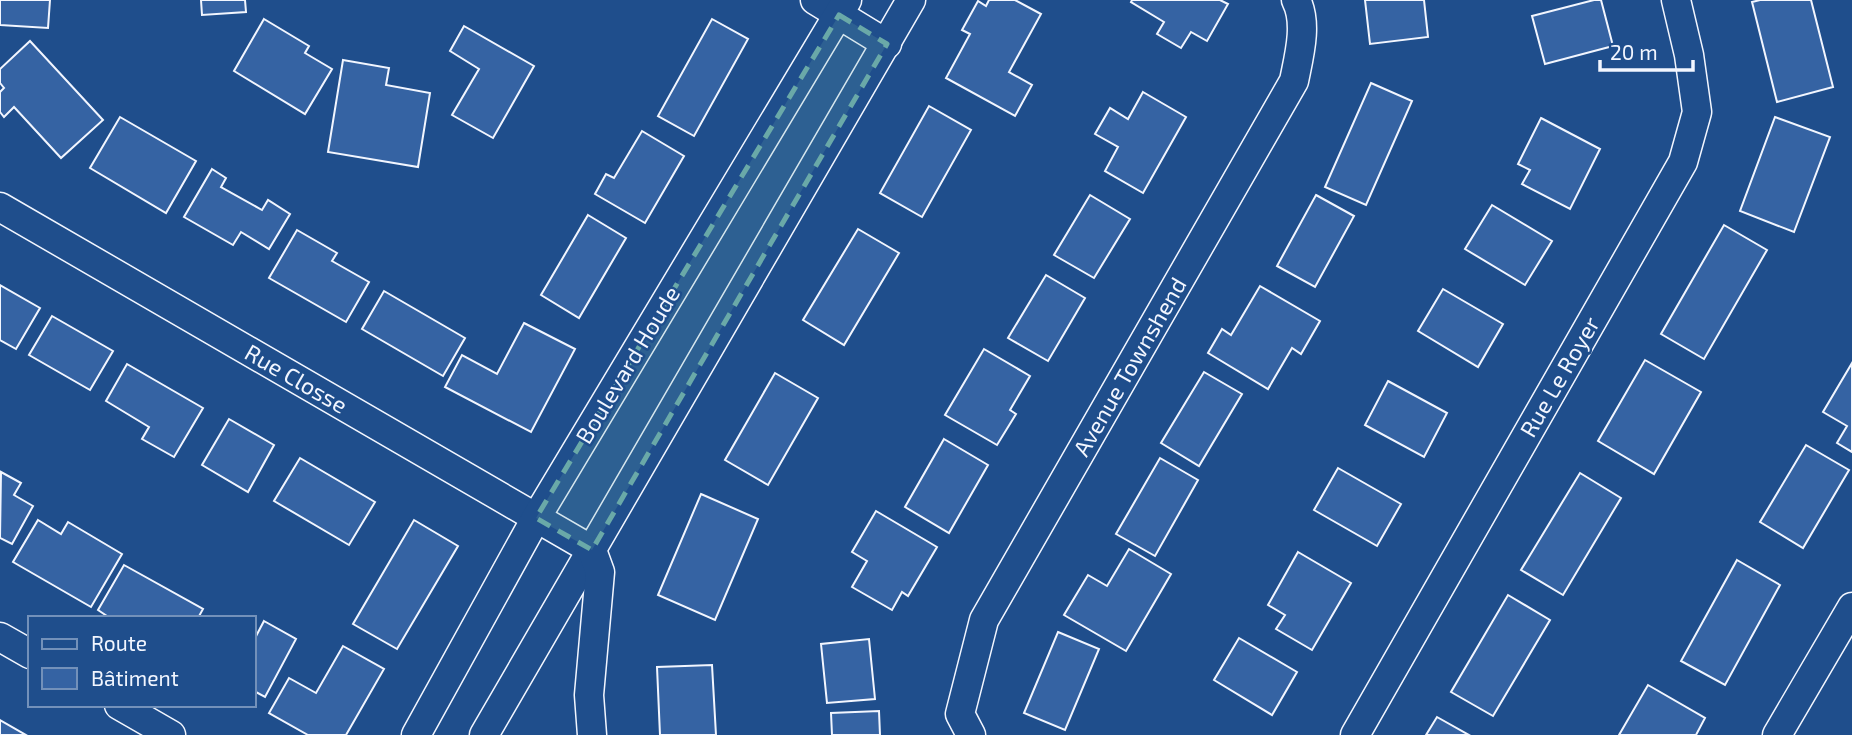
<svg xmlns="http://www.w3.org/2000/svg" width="1852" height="735" font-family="'Exo 2',sans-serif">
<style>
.building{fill:#3563a3;stroke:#f2f6ff;stroke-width:2}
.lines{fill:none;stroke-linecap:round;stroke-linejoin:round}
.street-casing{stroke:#f2f6ff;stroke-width:31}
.street{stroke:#1f4e8c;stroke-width:28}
.marked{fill:#6aa9a8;fill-opacity:0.2;stroke:#6aa9a8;stroke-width:5;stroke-dasharray:14 9;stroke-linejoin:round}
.labels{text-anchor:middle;stroke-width:5;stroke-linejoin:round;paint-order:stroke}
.street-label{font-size:23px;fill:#f2f6ff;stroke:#1f4e8c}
</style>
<rect width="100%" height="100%" fill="#1f4e8c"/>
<g class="building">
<path d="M0,0H50L48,28L0,25Z"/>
<path d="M201,0H245L246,12L202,15Z"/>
<path d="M989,0H1015L1041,14L1009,72L1032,85L1015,116L946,78L970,34L962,30L978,1L986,6Z"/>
<path d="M1132,0H1220L1228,4L1207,41L1191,32L1181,48L1157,34L1164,22L1131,2Z"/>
<path d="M1365,0H1424L1428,37L1370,44Z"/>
<path d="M1594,0H1601L1613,46L1545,64L1532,16Z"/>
<path d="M1760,0H1811L1833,87L1777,102L1752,2Z"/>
<path d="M264,19L309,46L305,53L332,69L305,114L234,71Z"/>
<path d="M712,19L748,39L694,136L658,116Z"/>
<path d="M464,26L534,66L493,138L452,115L479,69L450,51Z"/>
<path d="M30,41L103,120L61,158L14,107L4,117L0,112V92L4,88L0,83V69Z"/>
<path d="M343,60L389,68L386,85L430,93L418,167L328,152Z"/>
<path d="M1371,83L1412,101L1366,205L1325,187Z"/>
<path d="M1143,92L1186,117L1143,193L1105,171L1118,147L1095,134L1110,108L1128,119Z"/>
<path d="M929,106L971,130L922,217L880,193Z"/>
<path d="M120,117L196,161L166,213L90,168Z"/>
<path d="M1775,117L1830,137L1794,232L1740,211Z"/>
<path d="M1541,118L1600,149L1570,209L1522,184L1530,170L1518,164Z"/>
<path d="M642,131L684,156L645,223L595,194L606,174L614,178Z"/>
<path d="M212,169L226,178L221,187L262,210L268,200L290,214L269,249L241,232L233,245L184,217Z"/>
<path d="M1090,195L1130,219L1094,278L1054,255Z"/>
<path d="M1316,195L1354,216L1315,287L1277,266Z"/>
<path d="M1492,205L1552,241L1525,285L1465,249Z"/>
<path d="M588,215L626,238L579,318L541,295Z"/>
<path d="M1724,225L1767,250L1704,359L1661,334Z"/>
<path d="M858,229L899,253L844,345L803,320Z"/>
<path d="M297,230L337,253L332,261L369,282L346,322L269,278Z"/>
<path d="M1046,275L1085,298L1048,361L1008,338Z"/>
<path d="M0,285L40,308L16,349L0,340Z"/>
<path d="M1260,286L1320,321L1301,354L1292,348L1268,389L1208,353L1222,329L1231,335Z"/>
<path d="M1443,289L1503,324L1478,367L1418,331Z"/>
<path d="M384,291L465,338L443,376L362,329Z"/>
<path d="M52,316L113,351L90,390L29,355Z"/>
<path d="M524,323L575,349L531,432L445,387L462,355L497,374Z"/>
<path d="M984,349L1030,376L1010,410L1016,414L997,445L945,415Z"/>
<path d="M1645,360L1701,392L1654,474L1598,441Z"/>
<path d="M1852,363V452L1837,443L1847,426L1823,412Z"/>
<path d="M127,364L203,408L174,457L142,439L149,427L106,401Z"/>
<path d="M1204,372L1242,394L1199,466L1161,443Z"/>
<path d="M775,373L818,398L768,485L725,460Z"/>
<path d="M1388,381L1447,413L1424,457L1365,425Z"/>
<path d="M229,419L274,445L248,492L202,465Z"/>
<path d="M944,439L988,465L949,533L905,507Z"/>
<path d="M1806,445L1849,470L1803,548L1760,522Z"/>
<path d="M300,458L375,502L349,545L274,501Z"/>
<path d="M1160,458L1198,480L1155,556L1116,534Z"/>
<path d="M1338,468L1401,504L1377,546L1314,510Z"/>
<path d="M1,472L21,483L14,495L33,506L12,544L0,538Z"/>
<path d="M1580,473L1621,498L1563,595L1521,570Z"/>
<path d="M701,494L758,519L715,620L658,595Z"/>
<path d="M876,511L937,547L908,596L902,592L892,610L852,587L867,561L852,552Z"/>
<path d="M38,520L61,534L68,522L122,554L91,607L13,562Z"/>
<path d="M414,520L458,546L397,649L353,624Z"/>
<path d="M1129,549L1171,574L1126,651L1064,615L1088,575L1107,586Z"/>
<path d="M1298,552L1351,583L1312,650L1276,629L1285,615L1268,605Z"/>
<path d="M1737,560L1780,585L1725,685L1681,661Z"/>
<path d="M124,565L203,609L198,618H110L98,610Z"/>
<path d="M1508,595L1550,620L1493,716L1451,692Z"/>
<path d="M264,621L296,639L265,697L254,691V640Z"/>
<path d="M1058,632L1099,649L1065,730L1024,713Z"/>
<path d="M1239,638L1297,672L1272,715L1214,680Z"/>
<path d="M869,639L875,699L827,703L821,644Z"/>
<path d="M343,646L384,669L346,735H308L269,713L289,678L316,693Z"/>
<path d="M712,665L716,735H660L657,667Z"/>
<path d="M1648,685L1705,718L1696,735H1619Z"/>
<path d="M879,711L880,735H832L831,713Z"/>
<path d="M1437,717L1469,735H1426Z"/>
<path d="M0,720L26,735H0Z"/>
</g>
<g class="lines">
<g class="street-casing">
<g id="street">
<path d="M815,0L887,44"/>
<path d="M0,207L592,550"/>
<path d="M0,637L30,654"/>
<path d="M119,705L171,735"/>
<path d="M416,735L536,518L847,0"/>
<path d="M484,735L911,0"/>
<path d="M592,735L589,695L600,572L592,550"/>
<path d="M971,735L960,714L984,620L1294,81C1299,56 1308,23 1296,0"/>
<path d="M1355,735L1683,162L1697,112L1689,55L1676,0"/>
<path d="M1777,735L1852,607"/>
</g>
</g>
<use href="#street" class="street"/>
</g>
<path class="marked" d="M839,15L887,44L592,550L536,518Z"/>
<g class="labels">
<g class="street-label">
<text transform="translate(628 365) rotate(-59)" y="8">Boulevard Houde</text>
<text transform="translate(1130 367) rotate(-60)" y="8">Avenue Townshend</text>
<text transform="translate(1560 377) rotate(-60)" y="8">Rue Le Royer</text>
<text transform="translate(296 379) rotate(30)" y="8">Rue Closse</text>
</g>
</g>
<rect x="28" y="616" width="228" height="91" fill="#1f4e8c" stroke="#7391ba" stroke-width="2"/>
<rect x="42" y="639" width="35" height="10" fill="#1f4e8c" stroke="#7391ba" stroke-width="2"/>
<text x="91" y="651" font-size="21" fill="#f2f6ff">Route</text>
<rect x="42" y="668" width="35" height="21" fill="#3563a3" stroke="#7391ba" stroke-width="2"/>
<text x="91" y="686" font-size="21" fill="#f2f6ff">Bâtiment</text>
<path d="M1600 60v10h93v-10" fill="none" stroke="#f2f6ff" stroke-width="3.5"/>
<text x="1610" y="60" font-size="21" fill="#f2f6ff" stroke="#1f4e8c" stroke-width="5" paint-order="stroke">20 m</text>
</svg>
